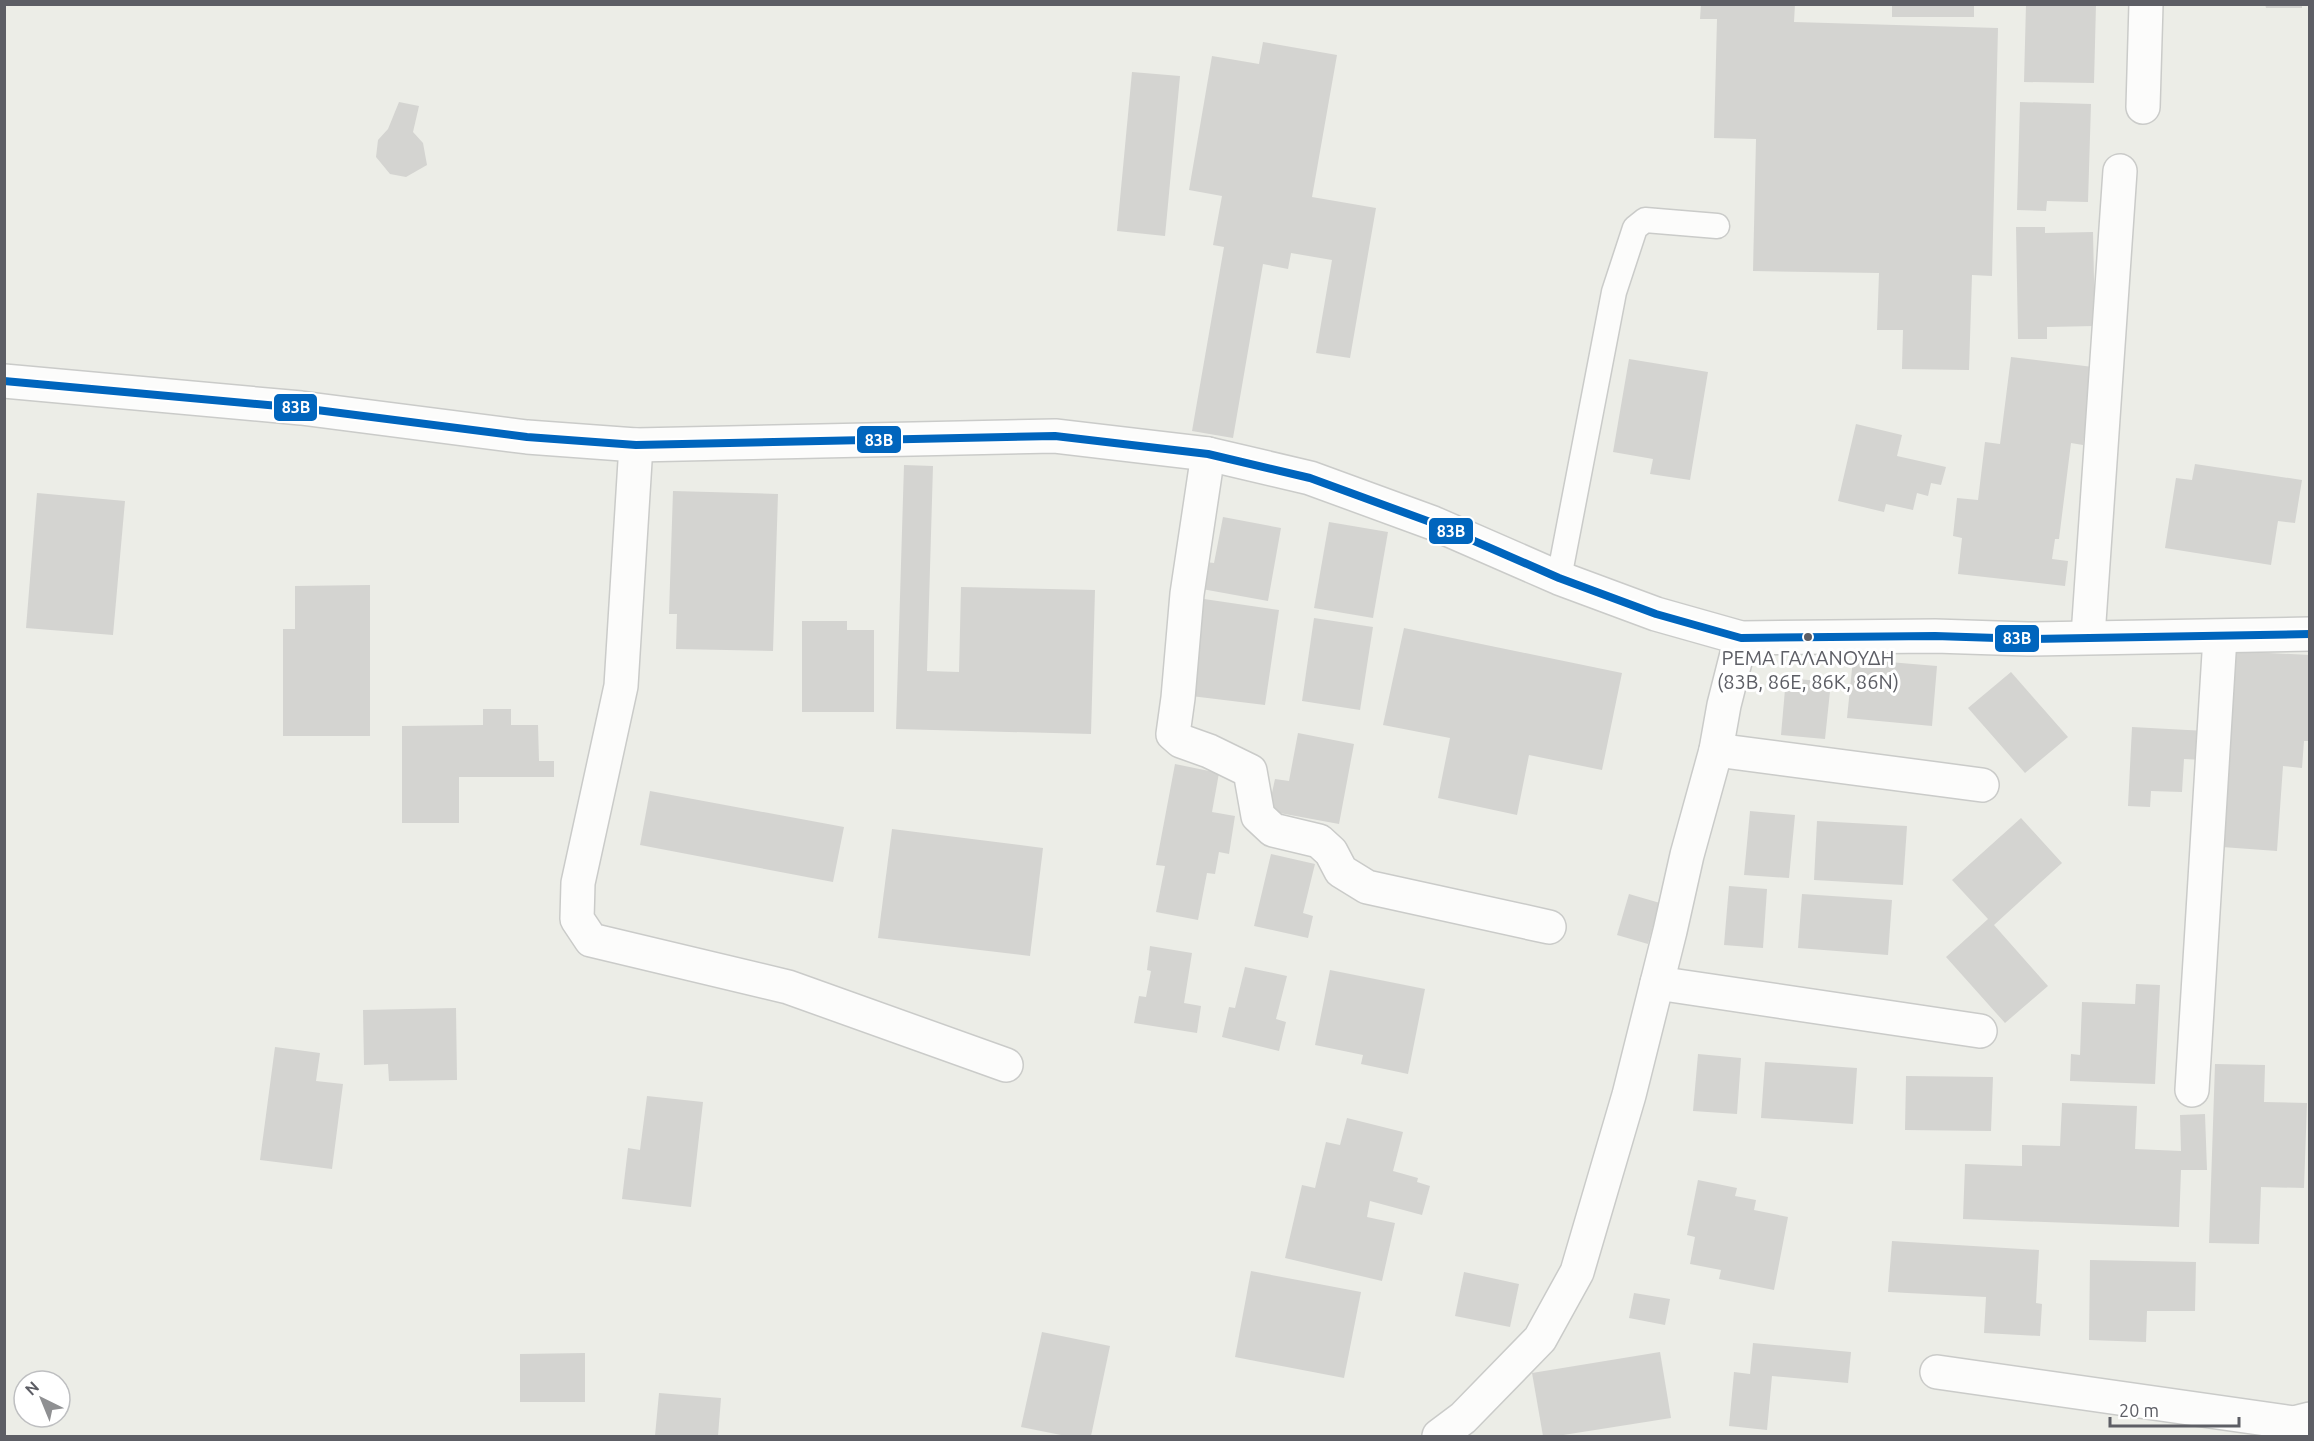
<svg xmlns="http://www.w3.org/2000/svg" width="2314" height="1441" font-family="Ubuntu,sans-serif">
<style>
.building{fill:#d4d4d1}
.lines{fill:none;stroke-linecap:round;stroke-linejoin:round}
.service-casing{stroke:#cacbc9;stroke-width:27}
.minor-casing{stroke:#cacbc9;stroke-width:36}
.tertiary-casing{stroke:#cacbc9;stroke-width:36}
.service{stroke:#fcfcfb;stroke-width:24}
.minor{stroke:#fcfcfb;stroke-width:33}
.tertiary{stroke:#fcfcfb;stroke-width:33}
.bus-1-casing{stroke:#fff;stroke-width:12}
.bus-1{stroke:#0065bd;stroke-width:8}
.bus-dot{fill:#5d5e65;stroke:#fff;stroke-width:2}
.labels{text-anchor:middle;stroke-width:6;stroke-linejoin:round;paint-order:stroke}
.bus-label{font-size:20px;fill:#5d5e65;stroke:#fff}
.line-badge{stroke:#fff;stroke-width:2}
.badge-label{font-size:16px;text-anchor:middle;font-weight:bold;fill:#fff}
</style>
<rect width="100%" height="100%" fill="#ecede7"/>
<g class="building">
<path d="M1701,4H1795L1794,22L1998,28L1992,276L1972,275L1969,370L1902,369L1903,330H1877L1879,273L1753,271L1756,139L1714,138L1717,19H1700Z"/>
<rect x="1892" y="4" width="82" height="13"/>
<path d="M2026,4H2096L2094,83L2024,82Z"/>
<path d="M2265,4H2302V8H2266Z"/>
<path d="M1263,42L1337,55L1312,197L1376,208L1350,358L1316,353L1332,260L1291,253L1288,269L1263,264L1233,438L1192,431L1224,247L1213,245L1222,196L1189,190L1212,56L1259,64Z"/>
<path d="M1132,72L1180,76L1165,236L1117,231Z"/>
<path d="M399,102L419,106L413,132L423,143L427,165L406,177L390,174L376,157L378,140L388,129Z"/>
<path d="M2020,102L2091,104L2088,202L2047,201L2046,211L2017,210Z"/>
<path d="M2016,227H2045V233L2093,232L2095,326L2047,327V339H2018Z"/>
<path d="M2011,357L2093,367L2083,445L2071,443L2059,539H2055L2052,559L2068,561L2065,586L1958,574L1962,538L1953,536L1957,498L1978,500L1985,442L2000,444Z"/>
<path d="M1629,359L1708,372L1690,480L1650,474L1653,459L1613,452Z"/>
<path d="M1856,424L1902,435L1897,456L1946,467L1941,485L1931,483L1928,496L1917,493L1913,510L1886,504L1884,512L1838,501Z"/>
<path d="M2195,464L2302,480L2295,523L2278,521L2271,565L2165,548L2176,478L2192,480Z"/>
<path d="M904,465L933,466L927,671L959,672L961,587L1095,590L1091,734L896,729Z"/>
<path d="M673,491L778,494L773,651L676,649L677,614H669Z"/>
<path d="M37,493L125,501L113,635L26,628Z"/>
<path d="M1223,517L1281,528L1268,601L1202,589L1206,562L1214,563Z"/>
<path d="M1329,522L1388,532L1373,618L1314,608Z"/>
<path d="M370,585V736H283V629H295V586Z"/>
<path d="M1204,599L1279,610L1265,705L1191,696Z"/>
<path d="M1314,618L1373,627L1360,710L1302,701Z"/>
<path d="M802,621H847V630H874V712H802Z"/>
<path d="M1404,628L1622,673L1602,770L1529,755L1517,815L1438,798L1450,738L1383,725Z"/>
<path d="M2231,651L2310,655V741H2304L2302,768L2283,766L2277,851L2222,847Z"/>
<path d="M1853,659L1937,666L1932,726L1847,718Z"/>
<path d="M2011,672L2068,737L2025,773L1968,708Z"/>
<path d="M1786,678L1831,682L1825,739L1781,735Z"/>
<path d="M483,709H511V725H538L539,761H554V777H459V823H402V726L483,725Z"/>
<path d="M2132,727L2206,731L2204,760L2184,759L2182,792L2151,791L2150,807L2128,806Z"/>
<path d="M1298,733L1354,744L1339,824L1268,811L1275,779L1289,781Z"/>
<path d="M1175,764L1219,773L1212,812L1235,816L1229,854L1219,852L1215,874L1207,873L1198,920L1156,912L1165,866L1156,865Z"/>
<path d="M650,791L844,827L833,882L640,845Z"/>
<path d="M1750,811L1795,815L1789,878L1744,875Z"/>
<path d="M2021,818L2062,863L1994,925L2048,986L2005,1023L1946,957L1988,919L1952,880Z"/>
<path d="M1817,821L1907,826L1903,885L1814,880Z"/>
<path d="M892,829L1043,848L1030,956L878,938Z"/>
<path d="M1271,854L1315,864L1303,913L1313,916L1308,938L1254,926Z"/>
<path d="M1729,886L1767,889L1763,948L1724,945Z"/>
<path d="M1629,894L1660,903L1648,944L1617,935Z"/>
<path d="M1802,894L1892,900L1888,955L1798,948Z"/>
<path d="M1150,946L1192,953L1184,1003L1201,1006L1197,1033L1134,1023L1139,996L1146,997L1151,971L1147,970Z"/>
<path d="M1245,967L1287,976L1276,1019L1286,1022L1279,1051L1222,1037L1229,1007L1235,1008Z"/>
<path d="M1330,970L1425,989L1408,1074L1361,1064L1363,1055L1315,1045Z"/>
<path d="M2136,984L2160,985L2155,1084L2070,1081L2071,1054L2080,1055L2082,1002L2135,1004Z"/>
<path d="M456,1008L457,1080L389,1081L388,1064L364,1065L363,1010Z"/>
<path d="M275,1047L320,1053L316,1081L343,1084L332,1169L260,1160Z"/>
<path d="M1698,1054L1741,1058L1737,1114L1693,1111Z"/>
<path d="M1765,1062L1857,1068L1853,1124L1761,1118Z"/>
<path d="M2215,1064L2265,1065L2264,1102L2307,1103L2304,1188L2261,1187L2259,1244L2209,1243Z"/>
<path d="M1906,1076L1993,1077L1991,1131L1905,1130Z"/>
<path d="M647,1096L703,1102L691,1207L622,1199L628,1148L640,1150Z"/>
<path d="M2062,1103L2137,1106L2135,1149L2181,1151L2180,1115L2205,1114L2207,1170H2181L2179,1227L1963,1219L1965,1164L2022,1166V1145L2060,1146Z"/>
<path d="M1347,1118L1403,1132L1393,1171L1418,1178L1417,1182L1430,1186L1422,1215L1370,1201L1367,1217L1395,1223L1382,1281L1285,1258L1302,1185L1315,1188L1326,1142L1340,1145Z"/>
<path d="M1698,1180L1737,1188L1735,1196L1756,1200L1754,1210L1788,1217L1774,1290L1719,1279L1721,1270L1690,1264L1695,1237L1687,1235Z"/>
<path d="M1892,1241L2039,1250L2036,1303L2042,1304L2040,1336L1984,1333L1986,1297L1888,1292Z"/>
<path d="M2090,1260L2196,1262L2195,1311H2147L2146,1342L2089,1340Z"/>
<path d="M1251,1271L1361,1292L1344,1378L1235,1357Z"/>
<path d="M1464,1272L1519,1284L1510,1327L1455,1316Z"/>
<path d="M1634,1293L1670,1299L1665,1325L1629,1318Z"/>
<path d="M1042,1332L1110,1346L1091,1436H1066L1021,1427Z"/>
<path d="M1753,1343L1851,1352L1848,1383L1772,1376L1767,1430L1729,1426L1734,1372L1750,1374Z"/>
<path d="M1660,1352L1671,1418L1557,1436H1543L1532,1373Z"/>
<path d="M585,1353V1402H520V1354Z"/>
<path d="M659,1393L721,1398L718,1436H655Z"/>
</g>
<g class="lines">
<g class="service-casing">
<path id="service" d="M1559,578L1614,292L1635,228L1645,220L1717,226"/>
</g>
<g class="minor-casing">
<g id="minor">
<path d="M2143,107L2146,4"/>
<path d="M636,445L621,686L578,883L577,919L591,940L788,987L1006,1065"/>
<path d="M1208,454L1187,594L1178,698L1173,734L1181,741L1209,751L1250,771L1258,816L1273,830L1319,841L1331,852L1341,871L1367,887L1549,927"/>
<path d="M2088,636L2120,171"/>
<path d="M1716,750L1982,785"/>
<path d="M1657,983L1980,1031"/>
<path d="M2192,1090L2220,637"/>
<path d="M1937,1372L2294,1423L2310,1419"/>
<path d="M1439,1436L1463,1418L1540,1339L1577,1272L1629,1095L1670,931L1687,855L1716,750L1724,705L1741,638"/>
</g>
</g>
<g class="tertiary-casing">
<path id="tertiary" d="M4,381L301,408L527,437L636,445L1055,436L1208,454L1310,478L1433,523L1559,578L1656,614L1741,638L1935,636L2028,639L2310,634"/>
</g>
<use href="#service" class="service"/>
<use href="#minor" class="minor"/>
<use href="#tertiary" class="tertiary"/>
<g class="bus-1-casing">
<path id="bus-1" d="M4,381L301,408L527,437L636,445L1055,436L1208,454L1310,478L1433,523L1559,578L1656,614L1741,638L1935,636L2028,639L2310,634"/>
</g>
<use href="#bus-1" class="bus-1"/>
</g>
<circle class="bus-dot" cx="1808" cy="637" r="5"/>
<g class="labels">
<g class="bus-label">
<text x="1808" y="665">ΡΕΜΑ ΓΑΛΑΝΟΥΔΗ<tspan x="1808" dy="24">(83Β, 86Ε, 86Κ, 86Ν)</tspan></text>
</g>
</g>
<g class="line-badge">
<rect x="273" y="393" width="45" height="29" rx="6" fill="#0065bd"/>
<rect x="856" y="425" width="46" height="29" rx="6" fill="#0065bd"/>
<rect x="1428" y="517" width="46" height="28" rx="6" fill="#0065bd"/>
<rect x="1994" y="624" width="46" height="29" rx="6" fill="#0065bd"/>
</g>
<g class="badge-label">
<text x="296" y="413">83Β</text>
<text x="879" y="446">83Β</text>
<text x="1451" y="537">83Β</text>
<text x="2017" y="644">83Β</text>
</g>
<rect width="2314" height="1441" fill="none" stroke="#5d5e65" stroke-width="12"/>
<g transform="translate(42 1399) rotate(317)"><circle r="28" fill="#ffffff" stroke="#bebfc1" stroke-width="1.5"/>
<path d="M0-4.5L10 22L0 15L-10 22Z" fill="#8f9092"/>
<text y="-9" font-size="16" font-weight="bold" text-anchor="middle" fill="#5d5e65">N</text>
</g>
<path d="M2110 1417v9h129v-9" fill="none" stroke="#5d5e65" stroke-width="3"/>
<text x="2119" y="1417" font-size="18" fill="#5d5e65" stroke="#ffffff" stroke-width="4.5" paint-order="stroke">20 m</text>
</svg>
